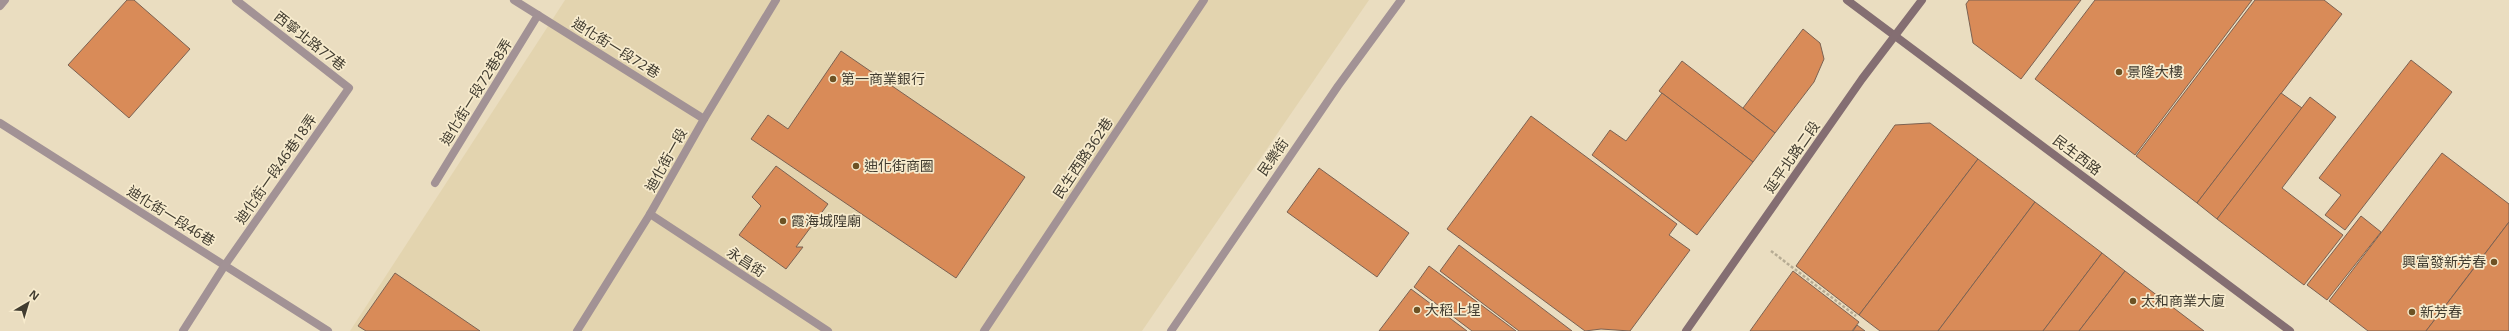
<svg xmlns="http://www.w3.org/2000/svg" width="2509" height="331" font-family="'Noto Sans','Noto Sans TC',sans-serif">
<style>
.built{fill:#e3d4af}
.building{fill:#d98b58;stroke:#7c6252}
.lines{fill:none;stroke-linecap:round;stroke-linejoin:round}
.path{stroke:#b6ab93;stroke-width:2.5;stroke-dasharray:3 2;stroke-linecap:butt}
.lane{stroke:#a29295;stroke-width:8}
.street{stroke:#a29295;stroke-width:8}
.secondary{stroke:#846e72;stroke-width:8}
.poi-dot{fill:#6d5224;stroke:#f7ebcd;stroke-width:1.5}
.labels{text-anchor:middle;stroke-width:3.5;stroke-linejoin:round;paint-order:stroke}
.street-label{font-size:14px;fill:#413c30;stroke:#f7ebcd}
.poi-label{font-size:14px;fill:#413c30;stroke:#f7ebcd;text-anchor:start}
</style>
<rect width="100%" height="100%" fill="#eaddc0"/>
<path class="built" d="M565,0H1369L1142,331H350Z"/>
<g class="building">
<path d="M127,0H134L190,49L129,118L68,65Z"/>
<path d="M1969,0H2081L2021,79L1973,43L1966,4Z"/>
<path d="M2095,0H2252L2135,155L2035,79Z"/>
<path d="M2255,0H2324L2342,14L2197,203L2136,156Z"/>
<path d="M1803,29L1820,43L1824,59L1814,82L1775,133L1743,108Z"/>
<path d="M841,51L1025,177L956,278L751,139L768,115L788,129Z"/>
<path d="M2411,60L2452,92L2345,230L2325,215L2341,195L2319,178Z"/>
<path d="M1682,61L1775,133L1753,162L1659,91Z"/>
<path d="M1662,93L1753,162L1697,235L1592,155L1610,130L1626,141Z"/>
<path d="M2281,93L2302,108L2217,219L2197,203Z"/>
<path d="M2310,97L2336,117L2282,188L2343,235L2304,285L2217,219Z"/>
<path d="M1531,116L1677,224L1669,235L1690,250L1630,331L1601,329L1585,331L1447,229Z"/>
<path d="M1930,123L1978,159L1859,315L1796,266L1895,125Z"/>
<path d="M2442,153L2509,204V222L2426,331H2368L2329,301Z"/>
<path d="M1978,159L2035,202L1938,331H1880L1859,315Z"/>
<path d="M776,166L828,204L796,247H803L786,269L739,235L761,206L752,197Z"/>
<path d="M1319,168L1409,233L1377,277L1287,212Z"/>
<path d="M2035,202L2102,253L2043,331H1938Z"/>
<path d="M2361,216L2381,232L2327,300L2307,285Z"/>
<path d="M2509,222V331H2426L2462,284Z"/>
<path d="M1459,245L1572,331H1519L1440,271Z"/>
<path d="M2102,253L2125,271L2079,331H2043Z"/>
<path d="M1429,266L1516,331H1472L1414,287Z"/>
<path d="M1793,271L1859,322L1852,331H1750Z"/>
<path d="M2125,271L2204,331H2079Z"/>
<path d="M395,273L480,331H366L358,326Z"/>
<path d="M1411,289L1467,331H1379Z"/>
<path d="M1857,325L1865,331H1853Z"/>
</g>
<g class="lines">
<path class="path" d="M1771,251L1856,316"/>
<g class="lane">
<path d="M0,123L328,331"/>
<path d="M435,183L538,15"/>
<path d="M183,331L225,265L349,88L236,0"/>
<path d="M984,331L1204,0"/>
</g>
<g class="street">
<path d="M514,0L704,119"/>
<path d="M0,6L5,0"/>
<path d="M650,214L828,331"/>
<path d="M577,331L650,214L704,119L776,0"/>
<path d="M1171,331L1338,86L1401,0"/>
</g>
<g class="secondary">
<path d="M1847,0L2290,331"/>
<path d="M1686,331L1862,79L1922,0"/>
</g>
</g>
<g class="poi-dot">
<circle cx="2119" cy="72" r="4"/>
<circle cx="833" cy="79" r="4"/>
<circle cx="856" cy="166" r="4"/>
<circle cx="783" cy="221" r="4"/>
<circle cx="2494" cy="262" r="4"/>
<circle cx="2133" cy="301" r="4"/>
<circle cx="1417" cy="310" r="4"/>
<circle cx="2412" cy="312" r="4"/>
</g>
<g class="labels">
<g class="street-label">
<text transform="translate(310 41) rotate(38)" y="5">西寧北路77巷</text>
<text transform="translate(616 48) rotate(32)" y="5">迪化街一段72巷</text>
<text transform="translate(476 92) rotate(-58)" y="5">迪化街一段72巷8弄</text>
<text transform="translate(2077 155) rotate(37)" y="5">民生西路</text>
<text transform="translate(1273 157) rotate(-55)" y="5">民樂街</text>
<text transform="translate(1792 157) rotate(-55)" y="5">延平北路二段</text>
<text transform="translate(1083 158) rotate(-56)" y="5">民生西路362巷</text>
<text transform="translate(666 160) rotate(-61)" y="5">迪化街一段</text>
<text transform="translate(276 169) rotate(-55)" y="5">迪化街一段46巷18弄</text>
<text transform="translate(171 216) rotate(32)" y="5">迪化街一段46巷</text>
<text transform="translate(746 262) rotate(33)" y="5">永昌街</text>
</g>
<g class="poi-label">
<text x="2127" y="77">景隆大樓</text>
<text x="841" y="84">第一商業銀行</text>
<text x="864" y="171">迪化街商圈</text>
<text x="791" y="226">霞海城隍廟</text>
<text x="2486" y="267" text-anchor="end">興富發新芳春</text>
<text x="2141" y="306">太和商業大廈</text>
<text x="1425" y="315">大稻上埕</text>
<text x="2420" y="317">新芳春</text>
</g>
</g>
<g transform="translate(28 303) rotate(38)" stroke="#f7ebcd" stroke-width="3" paint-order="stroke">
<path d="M0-3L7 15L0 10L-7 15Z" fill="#413c30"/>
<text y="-6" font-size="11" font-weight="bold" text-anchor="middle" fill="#413c30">N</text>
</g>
</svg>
